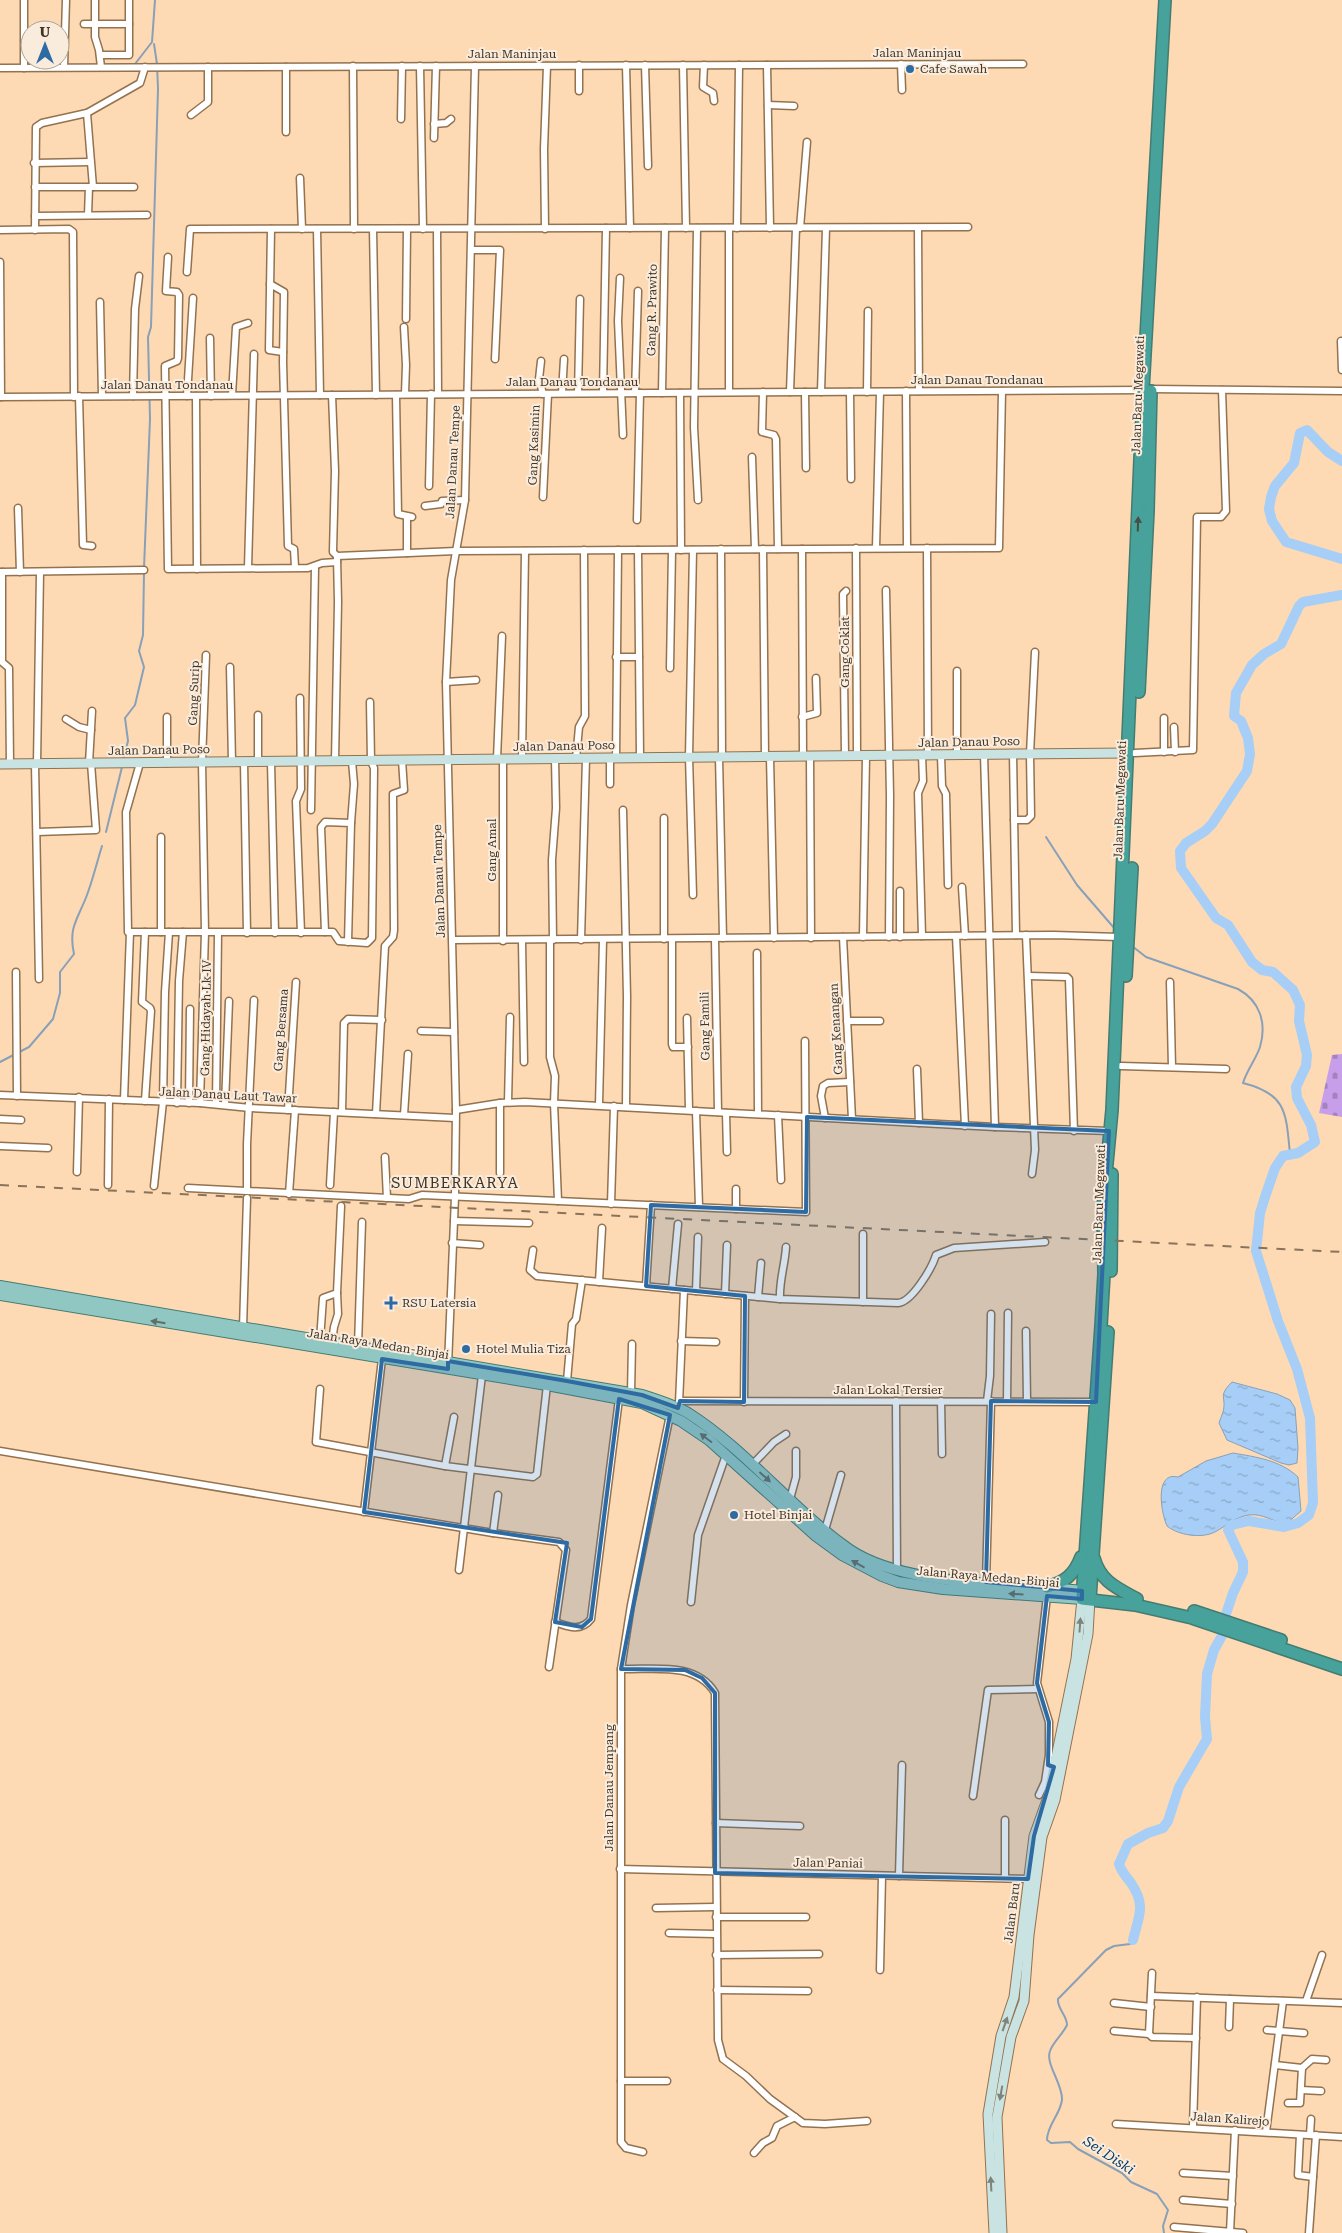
<svg xmlns="http://www.w3.org/2000/svg" width="1342" height="2233" font-family="'Roboto Serif',serif">
<style>
.cemetery{fill:url(#cemetery-stones)}
.water{fill:url(#water-ripples);stroke:#88a0b8}
.lines{fill:none;stroke-linecap:round;stroke-linejoin:round}
.stream{stroke:#88a0b8;stroke-width:2}
.river{stroke:#a6cef6;stroke-width:10}
.street-casing{stroke:#92724f;stroke-width:9}
.secondary-casing{stroke:#92724f;stroke-width:11}
.primary-casing{stroke:#457c72;stroke-width:12}
.highway-casing{stroke:#457c72;stroke-width:14}
.street{stroke:#fff;stroke-width:6}
.secondary{stroke:#c8e3e1;stroke-width:9}
.primary{stroke:#90c7c3;stroke-width:10}
.highway{stroke:#46a29b;stroke-width:11}
.rail{stroke:#89735b;stroke-width:2;stroke-dasharray:9 9;stroke-linecap:butt}
.oneway{fill:#445043}
.oneway2{fill:#626f65}
.oneway3{fill:#7f837a}
.marked{fill:#2f6ba3;fill-opacity:0.2;stroke:#2f6ba3;stroke-width:4;stroke-linejoin:round}
.poi-dot{fill:#2f6ba3;stroke:#faecdd;stroke-width:2}
.labels{text-anchor:middle;stroke-width:4;stroke-linejoin:round;paint-order:stroke}
.street-label{font-size:12px;fill:#433526;stroke:#faecdd}
.poi-label{font-size:12px;fill:#433526;stroke:#faecdd;text-anchor:start}
.water-label{font-size:14px;font-style:italic;fill:#093c66;stroke:#faecdd}
.quarter-label{font-size:15px;letter-spacing:1px;fill:#433526;stroke:#faecdd}
</style>
<defs>
<pattern id="cemetery-stones" width="16" height="16" patternUnits="userSpaceOnUse" patternTransform="scale(1.25)"><rect width="16" height="16" fill="#c79ee9"/><path d="M2 7V4a2 2 0 0 1 4 0v3zM10 15v-3a2 2 0 0 1 4 0v3z" fill="#a382bd"/></pattern>
<pattern id="water-ripples" width="26" height="14" patternUnits="userSpaceOnUse" patternTransform="scale(1.25)"><rect width="26" height="14" fill="#a6cef6"/><path d="M2 4q2-2 4 0t4 0M15 11q2-2 4 0t4 0" fill="none" stroke="#89a8c7"/></pattern>
</defs>
<rect width="100%" height="100%" fill="#fedab4"/>
<path class="cemetery" d="M1342,1054V1117L1319,1113L1332,1055Z"/>
<g class="water">
<path d="M1232,1382L1277,1394L1290,1400L1295,1408L1298,1448L1297,1463L1289,1465L1281,1463L1227,1440L1219,1423C1220,1419 1222,1416 1223,1412C1227,1396 1217,1397 1232,1382Z"/>
<path d="M1233,1453C1256,1457 1280,1460 1298,1477L1301,1511L1286,1524C1274,1522 1262,1513 1249,1515C1235,1517 1226,1526 1215,1532C1201,1539 1178,1535 1167,1526C1161,1513 1154,1471 1178,1477L1206,1461Z"/>
</g>
<g class="lines">
<g class="stream">
<path d="M135,64L152,42L155,0"/>
<path d="M144,568L150,419L148,337L151,327L158,89L157,64L154,44"/>
<path d="M123,760L128,741L125,718L135,705L144,667L139,651L143,635L144,572"/>
<path d="M106,832L122,767"/>
<path d="M1046,837L1077,885L1115,929"/>
<path d="M1132,946L1146,957L1238,989C1260,1001 1267,1023 1260,1047C1256,1059 1247,1070 1243,1083C1287,1094 1286,1113 1290,1154"/>
<path d="M0,1062L29,1047L53,1019L60,993V972L74,954C68,927 78,919 87,895C93,879 97,862 102,846"/>
<path d="M1133,1940L1130,1944L1114,1946L1106,1950L1058,1999C1057,2009 1067,2015 1067,2025C1063,2034 1053,2042 1050,2051C1045,2064 1063,2084 1062,2100C1060,2115 1047,2125 1047,2140L1051,2143L1070,2142L1078,2149L1122,2173L1131,2182L1157,2194L1168,2210L1163,2226L1164,2233"/>
</g>
<g class="river">
<path d="M1342,461L1328,452L1307,430L1300,433L1294,463L1275,486L1271,497L1269,509L1272,521L1286,542L1342,559"/>
<path d="M1133,1940C1138,1918 1147,1906 1131,1883C1126,1876 1122,1873 1119,1864L1128,1844L1148,1833L1163,1828L1168,1821L1179,1787L1207,1739L1205,1717L1207,1674L1214,1650L1224,1632L1226,1614L1233,1593L1243,1572V1562L1228,1530L1232,1525L1249,1521L1284,1527L1298,1523L1309,1515L1313,1503L1310,1418L1297,1369L1278,1321L1256,1251L1260,1213L1266,1194L1275,1168L1283,1156L1298,1153L1315,1142L1311,1125L1297,1098L1296,1087L1306,1066L1307,1055L1299,1021L1300,1005L1293,990L1273,972L1262,970L1252,962L1228,925L1216,918L1181,868L1180,851L1186,843L1205,831L1212,824L1247,771L1250,754L1248,738L1241,721L1234,716L1236,693L1252,665L1264,654L1281,644L1299,606L1303,602L1342,595"/>
</g>
<g class="street-casing">
<g id="street">
<path d="M24,0V68"/>
<path d="M95,0V37L99,50L101,67"/>
<path d="M84,24H129"/>
<path d="M100,55H129V0"/>
<path d="M901,64L902,90"/>
<path d="M626,65L630,228"/>
<path d="M645,65L648,166"/>
<path d="M683,65L686,228"/>
<path d="M704,65L703,87L713,93L714,101"/>
<path d="M767,65L770,228"/>
<path d="M353,66L354,229"/>
<path d="M420,66L423,229"/>
<path d="M64,67L66,0"/>
<path d="M286,67V132"/>
<path d="M0,68L1023,64"/>
<path d="M579,91V65"/>
<path d="M768,105L794,106"/>
<path d="M87,113L93,187"/>
<path d="M191,115L208,102V67"/>
<path d="M401,119L402,66"/>
<path d="M434,124L446,123L451,119"/>
<path d="M434,138L436,66"/>
<path d="M34,163L90,162"/>
<path d="M300,178L302,229"/>
<path d="M35,187H134"/>
<path d="M88,215L89,187"/>
<path d="M35,216L147,215"/>
<path d="M697,228L694,427L698,500"/>
<path d="M737,228L739,65"/>
<path d="M800,228L807,142"/>
<path d="M918,228L919,391"/>
<path d="M271,229L269,350L283,352"/>
<path d="M317,229L320,395"/>
<path d="M373,229L376,395"/>
<path d="M437,229L438,394"/>
<path d="M545,229L544,149L547,66"/>
<path d="M0,230L69,229L73,232L74,397"/>
<path d="M35,230L36,127L42,123L87,113L140,83L145,67"/>
<path d="M472,250H500L495,359"/>
<path d="M168,257L166,291L177,292L179,295L178,358L177,361L165,366L168,569L308,568L322,563L337,562"/>
<path d="M0,262L1,397"/>
<path d="M187,272L190,229L968,227"/>
<path d="M620,278L618,321L623,435"/>
<path d="M270,284L284,292L283,362L288,546L294,549L295,567"/>
<path d="M100,302L102,396"/>
<path d="M406,319L407,229"/>
<path d="M404,327L406,365L405,394"/>
<path d="M210,338L211,396"/>
<path d="M1341,341L1342,370"/>
<path d="M541,361L539,379L543,394"/>
<path d="M1151,389L1342,391"/>
<path d="M906,391L907,548"/>
<path d="M729,392V228"/>
<path d="M763,392L762,432L774,435L776,439L778,549"/>
<path d="M790,392L796,228"/>
<path d="M805,392L806,468"/>
<path d="M821,392L826,228"/>
<path d="M850,392L851,479"/>
<path d="M867,392L868,311"/>
<path d="M562,393L564,359"/>
<path d="M578,393L580,299"/>
<path d="M603,393L606,228"/>
<path d="M635,393L638,291"/>
<path d="M662,393L665,228"/>
<path d="M680,393L681,550"/>
<path d="M232,395L236,327L248,323"/>
<path d="M332,395L335,471L333,552L337,556L456,551L999,548L1002,391"/>
<path d="M396,395L398,514L412,517"/>
<path d="M79,396L83,545L92,546"/>
<path d="M133,396L135,309L139,276"/>
<path d="M187,396L193,298"/>
<path d="M196,396L197,569"/>
<path d="M0,397L1143,390"/>
<path d="M752,457L755,549"/>
<path d="M429,486L431,394"/>
<path d="M543,497L548,394"/>
<path d="M425,506L441,504L442,501L465,500"/>
<path d="M18,508L20,572"/>
<path d="M637,520L640,393"/>
<path d="M856,548L857,756"/>
<path d="M876,548L880,392"/>
<path d="M927,548L928,755"/>
<path d="M721,549L722,757"/>
<path d="M763,549L765,757"/>
<path d="M802,549L803,756"/>
<path d="M638,550L640,757"/>
<path d="M407,553V518"/>
<path d="M248,568L254,354"/>
<path d="M0,572L144,570"/>
<path d="M2,572V662L9,668L10,764"/>
<path d="M886,590L890,796L889,937"/>
<path d="M616,657H639"/>
<path d="M230,667L232,762"/>
<path d="M670,668L672,550"/>
<path d="M446,682L476,680"/>
<path d="M300,698L301,789L296,801L301,933"/>
<path d="M167,717V763"/>
<path d="M802,717L817,713L816,678"/>
<path d="M1164,718V752"/>
<path d="M66,719L79,727L91,730"/>
<path d="M1174,727L1175,752"/>
<path d="M1135,753L1193,750L1197,517H1221L1226,511L1222,390"/>
<path d="M984,754L995,1127"/>
<path d="M1013,754L1016,935"/>
<path d="M922,755L923,781L918,793L922,936"/>
<path d="M941,755L942,786L946,794L948,885"/>
<path d="M957,755V671"/>
<path d="M810,756L811,938"/>
<path d="M845,756L843,594L846,591"/>
<path d="M719,757L723,938"/>
<path d="M770,757L774,938"/>
<path d="M616,758L618,550"/>
<path d="M497,759L502,636"/>
<path d="M503,759V941"/>
<path d="M522,759L525,551"/>
<path d="M576,759L579,727L585,716L584,550"/>
<path d="M335,761L338,602L337,557"/>
<path d="M244,762L247,933"/>
<path d="M258,762V715"/>
<path d="M271,762L275,933"/>
<path d="M89,763L92,711"/>
<path d="M140,763L126,812L128,932H333L339,941L367,943L372,938L374,768L371,761L370,702"/>
<path d="M35,764L39,979"/>
<path d="M37,764L40,572"/>
<path d="M610,784V758"/>
<path d="M311,810L315,567"/>
<path d="M623,810L627,997L626,1107"/>
<path d="M664,818V939"/>
<path d="M1014,820H1027L1031,816L1030,754L1035,652"/>
<path d="M351,823L354,784L352,761"/>
<path d="M37,832L96,830L91,763"/>
<path d="M962,887L965,936"/>
<path d="M900,891V937"/>
<path d="M693,895L689,757L693,550"/>
<path d="M145,932L142,1002L150,1008L151,1011L145,1101"/>
<path d="M161,932V837"/>
<path d="M325,932L321,827L325,822L351,823L348,942"/>
<path d="M1026,935L1035,1150L1032,1174"/>
<path d="M956,936L965,1126"/>
<path d="M843,937L852,1119"/>
<path d="M863,937L866,756"/>
<path d="M672,939V1044L673,1047H688"/>
<path d="M715,939L718,1112"/>
<path d="M453,940L1054,935L1119,937"/>
<path d="M550,940V1057L555,1076L554,1103L558,1201"/>
<path d="M553,940L552,860L556,808L555,759"/>
<path d="M581,940L586,758"/>
<path d="M522,941L524,1062"/>
<path d="M757,953L758,1114"/>
<path d="M16,972L17,1096"/>
<path d="M1029,976L1067,977L1069,979L1074,1131"/>
<path d="M1170,982L1172,1067"/>
<path d="M687,1018L689,1110"/>
<path d="M847,1021H880"/>
<path d="M421,1031L454,1032"/>
<path d="M1121,1066L1226,1069"/>
<path d="M917,1069L919,1123"/>
<path d="M0,1095L200,1103L250,1108L455,1118"/>
<path d="M124,1100L130,932"/>
<path d="M508,1102L510,1017"/>
<path d="M177,1103L179,981L183,932"/>
<path d="M189,1103L190,1009"/>
<path d="M200,1103L205,932L202,762L206,655"/>
<path d="M500,1103V1173"/>
<path d="M216,1104L218,933"/>
<path d="M225,1105L229,1001"/>
<path d="M599,1105L603,940"/>
<path d="M288,1110L296,982"/>
<path d="M456,1110L500,1103L525,1102L995,1127L1109,1131"/>
<path d="M696,1111L699,1207"/>
<path d="M342,1112L344,1023L348,1019L382,1020"/>
<path d="M726,1113L727,1152"/>
<path d="M376,1114L385,946L393,937L394,930L393,797V794L404,790L402,760"/>
<path d="M404,1115L408,1054"/>
<path d="M778,1115L781,1180"/>
<path d="M825,1118L821,1096L823,1086L828,1083L850,1082"/>
<path d="M0,1119L21,1120"/>
<path d="M0,1146L48,1148"/>
<path d="M385,1157L387,1198"/>
<path d="M77,1172L79,1097"/>
<path d="M108,1185L109,1099"/>
<path d="M330,1185L334,1112"/>
<path d="M154,1186L163,1102L165,992L169,932"/>
<path d="M188,1188L409,1199L422,1195L806,1212L805,1041"/>
<path d="M736,1189V1209"/>
<path d="M247,1191V1144L254,1000"/>
<path d="M289,1194L295,1110"/>
<path d="M611,1204L614,1106"/>
<path d="M454,1221L529,1223"/>
<path d="M863,1234V1302"/>
<path d="M452,1243L480,1245"/>
<path d="M533,1250L530,1270L537,1276L780,1299L898,1303C912,1302 932,1268 936,1255L954,1248L1045,1242"/>
<path d="M599,1282L602,1228"/>
<path d="M646,1286L651,1205"/>
<path d="M672,1289L678,1224"/>
<path d="M696,1291L698,1237"/>
<path d="M725,1294L727,1245"/>
<path d="M758,1297L761,1263"/>
<path d="M780,1299C779,1281 785,1265 786,1247"/>
<path d="M243,1328L247,1198"/>
<path d="M1026,1331L1027,1401"/>
<path d="M320,1340L323,1298L337,1293L341,1206"/>
<path d="M681,1341L716,1342"/>
<path d="M332,1342L334,1327L338,1314L337,1293"/>
<path d="M358,1346L362,1222"/>
<path d="M448,1365L455,1197L456,1110L446,682L451,580L465,500L475,66"/>
<path d="M567,1381L572,1324L576,1319L582,1280"/>
<path d="M320,1389L316,1442L445,1466L533,1477L537,1474L547,1385"/>
<path d="M631,1393L632,1344"/>
<path d="M680,1401L1096,1402"/>
<path d="M896,1401L897,1571"/>
<path d="M941,1401L942,1454"/>
<path d="M987,1401L990,1376L991,1314"/>
<path d="M1007,1401L1008,1313"/>
<path d="M744,1402L745,1296"/>
<path d="M679,1403L684,1290"/>
<path d="M0,1451L493,1533L559,1542L566,1550L549,1667"/>
<path d="M752,1465L774,1442L786,1434"/>
<path d="M445,1466L454,1417"/>
<path d="M790,1499L796,1477V1451"/>
<path d="M364,1512L382,1359"/>
<path d="M825,1530L841,1475"/>
<path d="M493,1533L498,1495"/>
<path d="M459,1570L482,1375"/>
<path d="M986,1582L991,1401"/>
<path d="M691,1602L698,1535L726,1455"/>
<path d="M555,1622C568,1627 581,1632 591,1619L619,1399"/>
<path d="M621,1669C652,1670 696,1661 715,1693L718,2040L723,2059L746,2076L770,2099L803,2123L825,2124L867,2121"/>
<path d="M1039,1795L1045,1782L1049,1755V1722L1037,1683L1047,1596"/>
<path d="M973,1796L988,1690L1038,1689"/>
<path d="M716,1823L800,1826"/>
<path d="M620,1869L1031,1879"/>
<path d="M899,1876L902,1765"/>
<path d="M1005,1878V1820"/>
<path d="M656,1908L715,1907"/>
<path d="M716,1917H806"/>
<path d="M669,1933L715,1934"/>
<path d="M716,1955L819,1954"/>
<path d="M880,1970L882,1876"/>
<path d="M717,1990L808,1991"/>
<path d="M1151,1996L1342,2003"/>
<path d="M1306,2001L1322,1955"/>
<path d="M1114,2003L1151,2007"/>
<path d="M1229,2027L1230,1999"/>
<path d="M1267,2030L1304,2033"/>
<path d="M1114,2031L1149,2034L1152,2037L1196,2038"/>
<path d="M1149,2034L1152,1973"/>
<path d="M1275,2065L1302,2068L1312,2059L1326,2060"/>
<path d="M621,2081H667"/>
<path d="M1301,2090L1321,2091"/>
<path d="M1288,2103H1300L1302,2068"/>
<path d="M1116,2124L1342,2137"/>
<path d="M1193,2127L1197,1997"/>
<path d="M1266,2132L1283,2001"/>
<path d="M1300,2135L1298,2175L1313,2177"/>
<path d="M1310,2135L1311,2119"/>
<path d="M643,2152L626,2148L621,2142V1669L631,1605L670,1415"/>
<path d="M754,2153L763,2143L772,2138L777,2126L795,2117"/>
<path d="M1183,2173L1233,2176"/>
<path d="M1183,2200L1232,2204"/>
<path d="M1174,2227L1243,2233"/>
<path d="M1230,2232L1235,2130"/>
<path d="M1309,2233L1316,2135"/>
</g>
</g>
<g class="secondary-casing">
<g id="secondary">
<path d="M0,764L1128,753"/>
<path d="M994,2233L988,2114L1001,2036L1014,1997L1034,1836L1048,1797L1076,1659L1082,1599"/>
<path d="M1002,2233L997,2117L1011,2037L1024,2001L1029,1935L1042,1837L1055,1800L1088,1634L1090,1599"/>
</g>
</g>
<g class="primary-casing">
<g id="primary">
<path d="M0,1286L642,1395C658,1400 674,1405 688,1413C748,1451 792,1510 850,1550C905,1587 1015,1583 1082,1591"/>
<path d="M0,1295L547,1385L642,1403L681,1421L709,1440L816,1536L842,1555L882,1576L898,1582L943,1589L1082,1599"/>
</g>
</g>
<g class="highway-casing">
<g id="highway">
<path d="M1165,0L1143,390L1112,1110L1103,1206L1104,1274L1101,1326L1082,1599L1135,1605L1192,1618L1342,1669"/>
<path d="M1139,692L1148,511L1151,391"/>
<path d="M1126,976L1132,868"/>
<path d="M1111,1271L1112,1174"/>
<path d="M1094,1558C1100,1581 1117,1588 1137,1599"/>
<path d="M1047,1587C1065,1582 1074,1575 1081,1557"/>
<path d="M1090,1599L1108,1332"/>
<path d="M1194,1611L1281,1640"/>
</g>
</g>
<use href="#street" class="street"/>
<use href="#secondary" class="secondary"/>
<use href="#primary" class="primary"/>
<use href="#highway" class="highway"/>
<path class="rail" d="M0,1185L1342,1252"/>
</g>
<defs><path id="oneway-solid" d="M-6-.8H1V-3.2L6.5 0L1 3.2V.8H-6Z" transform="scale(1.25)"/></defs>
<use class="oneway" href="#oneway-solid" transform="translate(1138 524) rotate(-88)"/>
<g class="oneway2">
<use href="#oneway-solid" transform="translate(158 1322) rotate(-171)"/>
<use href="#oneway-solid" transform="translate(706 1438) rotate(-143)"/>
<use href="#oneway-solid" transform="translate(765 1477) rotate(42)"/>
<use href="#oneway-solid" transform="translate(858 1564) rotate(-151)"/>
<use href="#oneway-solid" transform="translate(1016 1594) rotate(-176)"/>
</g>
<g class="oneway3">
<use href="#oneway-solid" transform="translate(1080 1625) rotate(-86)"/>
<use href="#oneway-solid" transform="translate(1005 2024) rotate(-71)"/>
<use href="#oneway-solid" transform="translate(1001 2093) rotate(100)"/>
<use href="#oneway-solid" transform="translate(991 2184) rotate(-93)"/>
</g>
<path class="marked" d="M807,1117L1109,1131L1096,1402L991,1401L986,1582L1082,1591V1599L1047,1596L1037,1683L1049,1722L1048,1765L1054,1767L1034,1836L1028,1879L715,1873V1693L702,1678L685,1670L621,1669L670,1415L619,1399L591,1619L582,1627L555,1622L567,1543L364,1512L382,1359L448,1369V1361L567,1381L642,1395L678,1408L680,1401L744,1402L745,1296L646,1286L651,1205L806,1212Z"/>
<g class="poi-dot">
<circle cx="910" cy="69" r="5"/>
<path d="M388.5 1295.5h5v5h5v5h-5v5h-5v-5h-5v-5h5z"/>
<circle cx="466" cy="1349" r="5"/>
<circle cx="734" cy="1515" r="5"/>
</g>
<g class="labels">
<g class="street-label">
<text x="917" y="57">Jalan Maninjau</text>
<text x="512" y="58">Jalan Maninjau</text>
<text transform="translate(652 310) rotate(-89)" y="4">Gang R. Prawito</text>
<text x="977" y="384">Jalan Danau Tondanau</text>
<text x="572" y="386">Jalan Danau Tondanau</text>
<text x="167" y="389">Jalan Danau Tondanau</text>
<text transform="translate(1138 395) rotate(-88)" y="4">Jalan Baru Megawati</text>
<text transform="translate(534 445) rotate(-88)" y="4">Gang Kasimin</text>
<text transform="translate(453 462) rotate(-87)" y="4">Jalan Danau Tempe</text>
<text transform="translate(845 652) rotate(-90)" y="4">Gang Coklat</text>
<text transform="translate(194 693) rotate(-88)" y="4">Gang Surip</text>
<text transform="translate(969 742) rotate(-1)" y="4">Jalan Danau Poso</text>
<text transform="translate(564 746) rotate(-1)" y="4">Jalan Danau Poso</text>
<text transform="translate(159 750) rotate(-1)" y="4">Jalan Danau Poso</text>
<text transform="translate(1120 800) rotate(-88)" y="4">Jalan Baru Megawati</text>
<text transform="translate(492 850) rotate(-90)" y="4">Gang Amal</text>
<text transform="translate(439 881) rotate(-92)" y="4">Jalan Danau Tempe</text>
<text transform="translate(206 1018) rotate(-89)" y="4">Gang Hidayah Lk IV</text>
<text transform="translate(705 1026) rotate(-91)" y="4">Gang Famili</text>
<text transform="translate(836 1029) rotate(-93)" y="4">Gang Kenangan</text>
<text transform="translate(281 1030) rotate(-86)" y="4">Gang Bersama</text>
<text transform="translate(228 1095) rotate(3)" y="4">Jalan Danau Laut Tawar</text>
<text transform="translate(1099 1204) rotate(-88)" y="4">Jalan Baru Megawati</text>
<text transform="translate(378 1344) rotate(9)" y="4">Jalan Raya Medan-Binjai</text>
<text x="888" y="1394">Jalan Lokal Tersier</text>
<text transform="translate(988 1577) rotate(5)" y="4">Jalan Raya Medan-Binjai</text>
<text transform="translate(609 1788) rotate(-90)" y="4">Jalan Danau Jempang</text>
<text transform="translate(828 1863) rotate(1)" y="4">Jalan Paniai</text>
<text transform="translate(1012 1913) rotate(-83)" y="4">Jalan Baru</text>
<text transform="translate(1230 2119) rotate(4)" y="4">Jalan Kalirejo</text>
</g>
<g class="poi-label">
<text x="920" y="73">Cafe Sawah</text>
<text x="402" y="1307">RSU Latersia</text>
<text x="476" y="1353">Hotel Mulia Tiza</text>
<text x="744" y="1519">Hotel Binjai</text>
</g>
<g class="water-label">
<text transform="translate(1109 2155) rotate(33)" y="5">Sei Diski</text>
</g>
<g class="quarter-label">
<text x="455" y="1188">SUMBERKARYA</text>
</g>
</g>
<g transform="translate(45 45)"><circle r="24" fill="#faecdd" stroke="#b1a394"/>
<path d="M0-4L9 19L0 12L-9 19Z" fill="#2f6ba3"/>
<text y="-8" font-size="14" font-weight="bold" text-anchor="middle" fill="#433526">U</text>
</g>
</svg>
